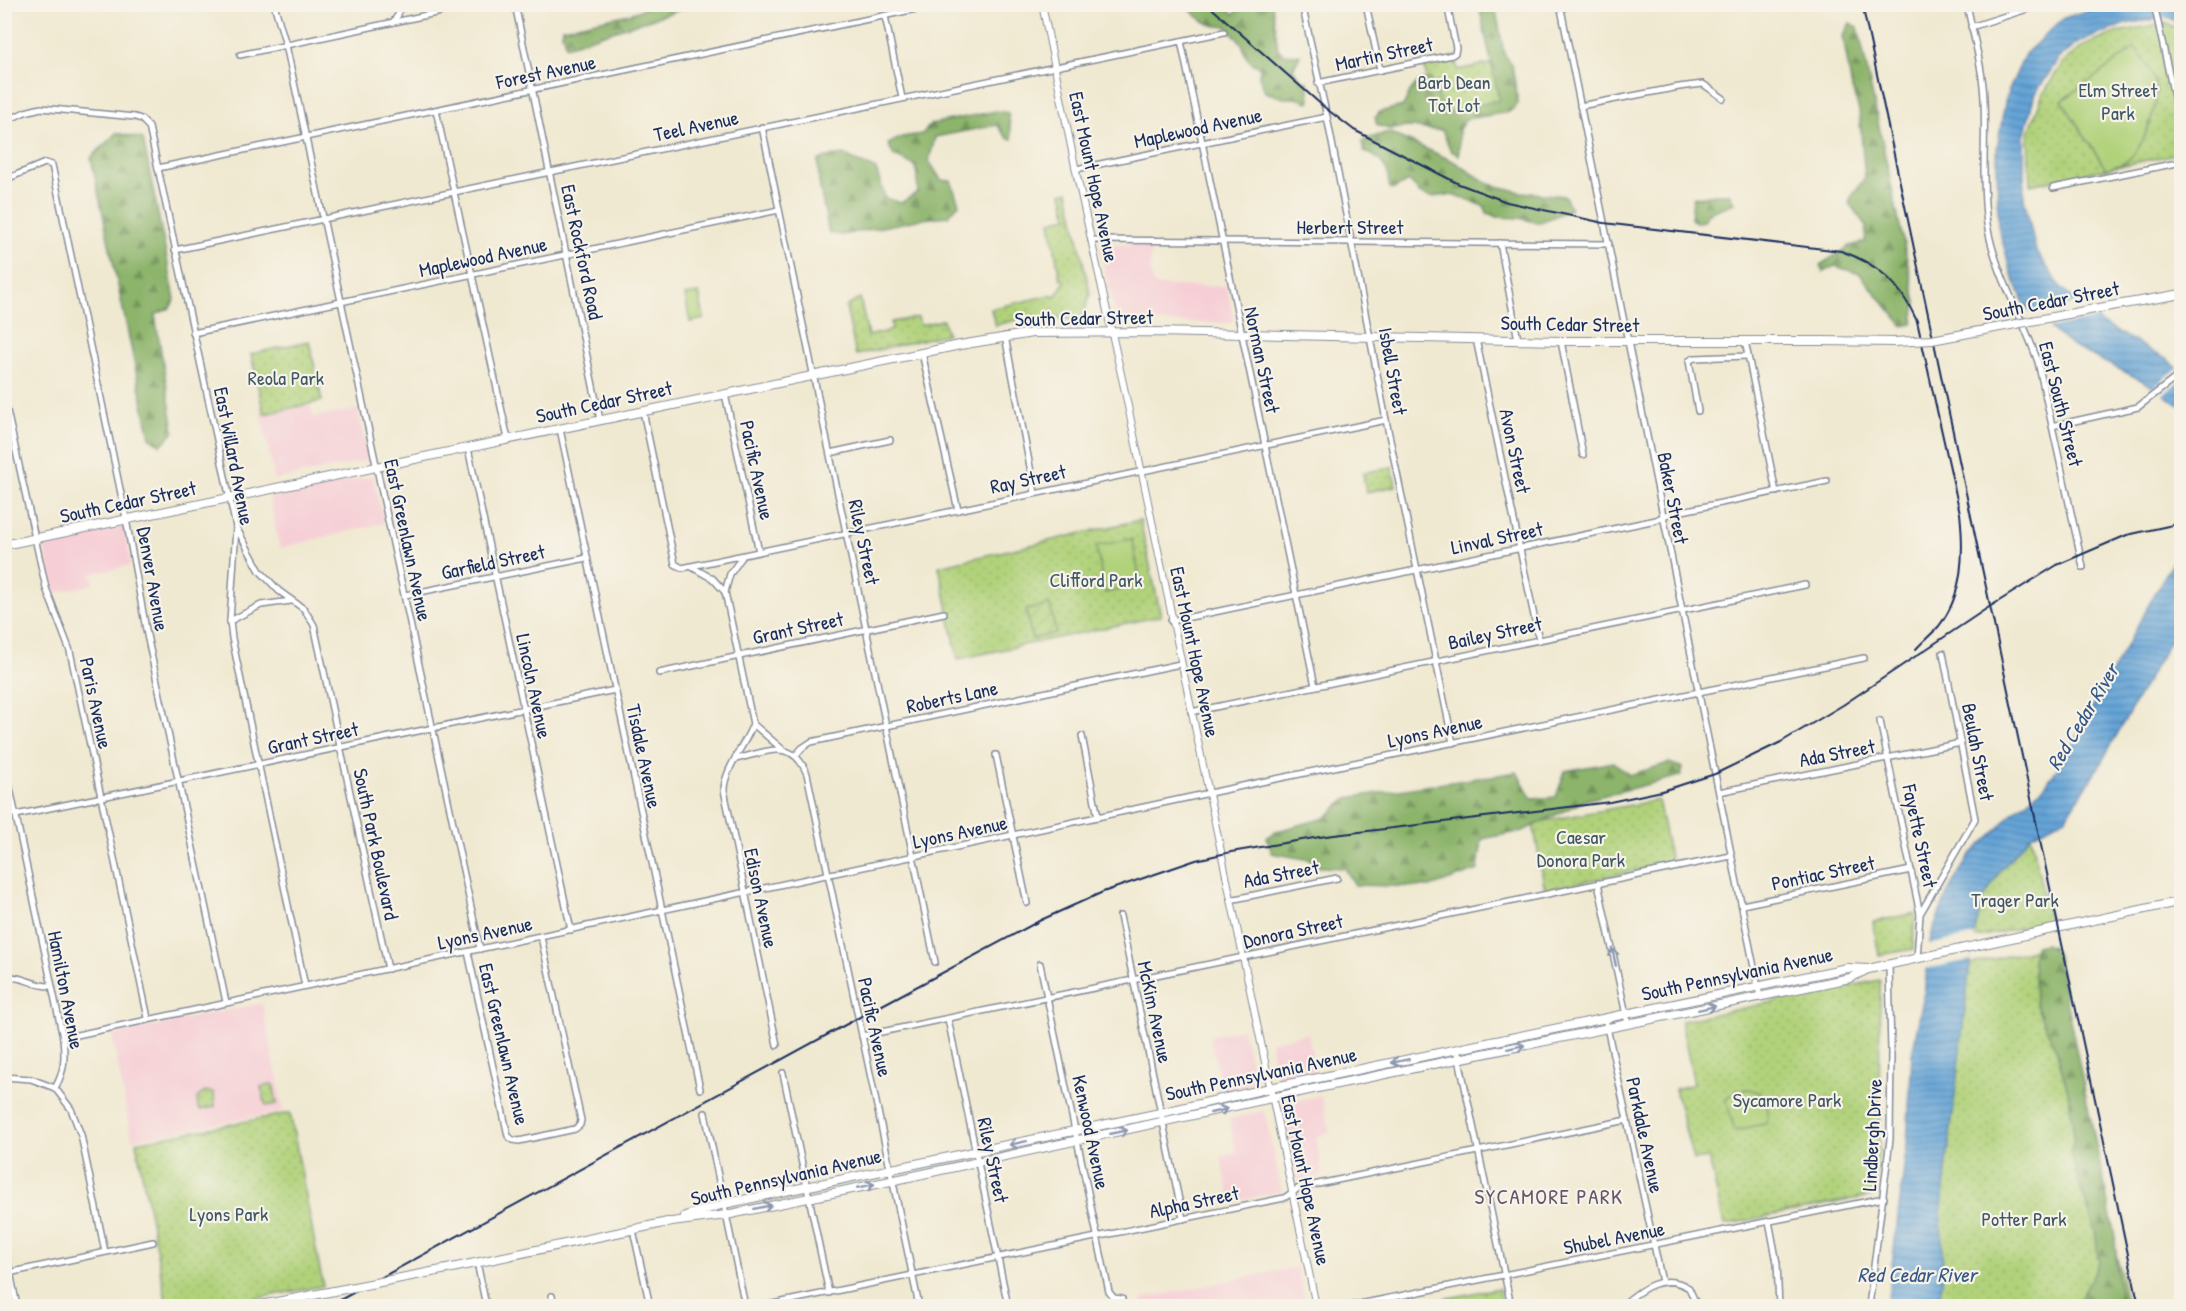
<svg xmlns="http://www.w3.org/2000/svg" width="2186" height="1311" font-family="'Patrick Hand',sans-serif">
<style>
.built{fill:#f6cfd6}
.grass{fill:url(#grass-dots);stroke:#66806c;stroke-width:1.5}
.forest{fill:url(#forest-firs);stroke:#547264;stroke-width:1.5}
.garden{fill:url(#garden-furrows);stroke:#66806c;stroke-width:1.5}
.pitch{fill:#b1d27a;stroke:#66806c;stroke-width:1.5}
.water{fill:url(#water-rules);stroke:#406a9a;stroke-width:1.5}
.pier{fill:#f0e9d1}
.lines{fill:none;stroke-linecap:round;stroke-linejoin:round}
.minor-casing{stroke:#868c98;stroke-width:8}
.tertiary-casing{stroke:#868c98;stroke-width:8}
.secondary-casing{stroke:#868c98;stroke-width:10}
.primary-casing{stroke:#868c98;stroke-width:10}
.minor{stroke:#fff;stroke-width:5}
.tertiary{stroke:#fff;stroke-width:6}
.secondary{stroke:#fff;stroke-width:8}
.primary{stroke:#fff;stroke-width:8}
.rail{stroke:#1b2f5e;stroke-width:2}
.secondary-bridge-casing{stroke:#868c98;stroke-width:10;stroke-linecap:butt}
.primary-bridge-casing{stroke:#868c98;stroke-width:10;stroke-linecap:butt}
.secondary-bridge{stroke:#fff;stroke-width:8}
.primary-bridge{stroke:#fff;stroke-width:8}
.oneway{stroke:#8d97ae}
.labels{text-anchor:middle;stroke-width:4.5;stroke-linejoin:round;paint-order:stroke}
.street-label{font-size:20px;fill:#1b2f5e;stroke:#f7f3e8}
.park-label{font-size:20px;fill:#405865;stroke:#f7f3e8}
.water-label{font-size:21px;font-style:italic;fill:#355888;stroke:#f7f3e8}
.neighbourhood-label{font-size:21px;letter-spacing:1.5px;fill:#63576d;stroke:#f7f3e8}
</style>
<defs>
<pattern id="grass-dots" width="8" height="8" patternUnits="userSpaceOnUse" patternTransform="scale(1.5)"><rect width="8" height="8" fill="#b1d27a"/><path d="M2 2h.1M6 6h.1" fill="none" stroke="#98b56c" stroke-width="1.8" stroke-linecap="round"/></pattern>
<pattern id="forest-firs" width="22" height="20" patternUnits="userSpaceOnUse" patternTransform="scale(1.5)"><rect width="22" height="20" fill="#8cb46a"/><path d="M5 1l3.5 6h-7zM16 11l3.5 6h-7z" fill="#72935a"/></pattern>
<pattern id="garden-furrows" width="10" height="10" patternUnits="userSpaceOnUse" patternTransform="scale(1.5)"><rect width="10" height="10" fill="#b1d27a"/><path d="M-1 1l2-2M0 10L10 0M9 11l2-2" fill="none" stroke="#98b56c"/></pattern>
<pattern id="water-rules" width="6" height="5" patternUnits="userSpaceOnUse" patternTransform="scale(1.5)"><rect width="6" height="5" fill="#65a4d7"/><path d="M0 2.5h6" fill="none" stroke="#5286b2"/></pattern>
</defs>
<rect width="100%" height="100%" fill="#f7f3e8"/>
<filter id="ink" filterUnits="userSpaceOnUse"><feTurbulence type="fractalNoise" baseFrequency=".0167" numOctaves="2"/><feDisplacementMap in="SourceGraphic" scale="12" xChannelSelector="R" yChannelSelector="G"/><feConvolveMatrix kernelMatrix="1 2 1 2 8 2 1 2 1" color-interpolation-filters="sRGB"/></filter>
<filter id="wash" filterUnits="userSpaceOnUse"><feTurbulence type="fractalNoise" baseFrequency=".008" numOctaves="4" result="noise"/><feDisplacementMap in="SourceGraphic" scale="24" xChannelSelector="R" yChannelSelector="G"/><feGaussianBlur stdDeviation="1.35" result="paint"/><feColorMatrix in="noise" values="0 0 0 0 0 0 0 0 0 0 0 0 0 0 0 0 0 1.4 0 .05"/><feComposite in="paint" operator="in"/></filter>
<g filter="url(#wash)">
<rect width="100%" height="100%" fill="#f0e9d1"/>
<g class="built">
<path d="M1151,244L1150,271L1154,285L1158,286H1227L1233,319L1232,323L1118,322L1099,247L1102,245Z"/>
<path d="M310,405L313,417L358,410L369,460L275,480L261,415Z"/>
<path d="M373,476L384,523L280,548L269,498Z"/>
<path d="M124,527L131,565L92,574L94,584L55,593L43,543Z"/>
<path d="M262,1003L284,1111L132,1140L112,1035Z"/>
<path d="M1243,1029L1255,1084L1222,1091L1210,1036Z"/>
<path d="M1308,1033L1315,1071L1277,1078L1270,1042Z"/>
<path d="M1321,1096L1330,1132L1316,1137L1323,1175L1299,1181L1282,1103Z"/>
<path d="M1264,1111L1282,1191L1231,1202L1221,1157L1236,1153L1229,1119Z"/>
<path d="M1297,1267L1306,1306H1143L1141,1299Z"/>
</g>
<g class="grass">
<path d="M2166,23L2181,30V153L2030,185L2028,135L2042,96L2063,62L2082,47L2118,32Z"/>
<path d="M1455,59L1458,70L1497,62L1507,106L1436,120L1424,65Z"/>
<path d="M1068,191L1090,294L1082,319H1021L995,325L991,309L1050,295L1055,297L1065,281L1060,278L1050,221L1068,217L1062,193Z"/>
<path d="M860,298L868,336L892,330L891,322L918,317L920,325L943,320L947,334L856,355L846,307Z"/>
<path d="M309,341L322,401L264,414L251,354Z"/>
<path d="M1392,467L1396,486L1366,492L1363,473Z"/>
<path d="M1140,520L1161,616L958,659L939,566Z"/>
<path d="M1658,800L1671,863L1545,890L1533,823Z"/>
<path d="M2031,835L2049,922L1973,938L1983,899L2000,871Z"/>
<path d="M1915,913L1913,949L1879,955L1873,922Z"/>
<path d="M2052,946L2127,1306H1938L1943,1274L1941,1214L1970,964Z"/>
<path d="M1880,980L1879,1150L1874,1195L1724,1225L1709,1158L1693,1160L1675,1089L1694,1084L1681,1021Z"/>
<path d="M273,1084L277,1104L266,1106L261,1087Z"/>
<path d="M206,1091L214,1093L215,1107L201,1110L198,1108L197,1098Z"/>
<path d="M290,1113L323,1286L214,1306H167L136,1142Z"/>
<path d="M1499,1288L1503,1306H1414V1305Z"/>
</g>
<g class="forest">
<path d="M652,5H705L679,10L566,46L562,34L563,28L630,14Z"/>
<path d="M1185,5H1223L1234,14L1240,7L1239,5H1272L1278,49L1284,54L1300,55L1293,69L1302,80L1308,82L1310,100L1308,102L1296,98H1284L1265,92L1259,76L1260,67C1249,62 1244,58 1243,45L1226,26C1207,28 1198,17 1185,5Z"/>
<path d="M1479,5H1495L1504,54L1512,64L1518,104L1509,112L1466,119L1459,129V155L1451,151L1442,130C1432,131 1422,128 1412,127C1394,127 1397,133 1377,125L1375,118L1380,112L1403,106C1410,93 1414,78 1431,79L1444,113L1499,100Z"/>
<path d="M1850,23L1858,27L1916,302L1913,324L1903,326L1860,274L1835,266L1823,272L1820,265L1850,246L1865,242L1866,226L1849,203L1852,195L1865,178L1859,110L1852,89L1843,36Z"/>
<path d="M996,111L1008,113L1012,139L1007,138L997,125L935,137L929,161L941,180L951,181L959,204L948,216L922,219L842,235L829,233L819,183L818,161L826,157L845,155L853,160L876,169L885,198L901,203L918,192L916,166L894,156L888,144L902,137L922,134L931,124Z"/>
<path d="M1388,132L1453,161L1489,184L1521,192L1565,196L1571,209L1539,223L1519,218L1497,217L1487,213L1485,207C1473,202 1460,195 1447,195C1431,196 1436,200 1419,193L1418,190L1408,181L1392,190C1386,184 1390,178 1387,171C1382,161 1374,154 1364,152L1362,141Z"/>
<path d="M116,133L143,139L175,299L170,308L155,315L174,431L161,445L150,437L91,158Z"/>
<path d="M1715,194H1730L1734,203L1708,213L1704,221L1696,222L1691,219L1693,198Z"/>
<path d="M1614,762L1629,775L1669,763L1683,768L1681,776L1586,800L1523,831L1482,839L1478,870L1430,887L1355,885L1345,868L1319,867L1311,860L1272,853L1267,838L1274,832L1325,818L1347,798L1517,772L1532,799L1556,797L1565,771Z"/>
<path d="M2046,944L2056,952L2115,1237L2117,1276L2124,1306H2077L2099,1263L2095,1230L2078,1180L2071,1154L2074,1136L2069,1096L2057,1052L2035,1003L2033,957L2035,946Z"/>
</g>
<path class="garden" d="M1050,605L1056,633L1032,639L1026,610Z"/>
<g class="pitch">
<path d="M2135,48C2144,60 2156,75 2156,90C2156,112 2143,151 2124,163C2119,166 2112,167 2106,169L2062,101Z"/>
<path d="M699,293L704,319L690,322L685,295Z"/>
<path d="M1132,539L1141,585L1105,593L1096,546Z"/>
<path d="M1747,1089C1764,1090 1772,1107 1766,1123L1735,1131L1726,1099L1738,1090Z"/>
</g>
<g class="water">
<path d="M2105,5H2181V24L2168,17L2125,24L2078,43L2059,58L2034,96L2024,136V198L2036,251L2060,286L2101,323L2168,360L2181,371V406L2145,382L2072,346L2026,308L2012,275L1998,226L1997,148L2006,97L2025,54L2064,18Z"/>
<path d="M2181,546V621L2097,770L2066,818L2031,835L2000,871L1983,900L1973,938L1941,1214L1943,1274L1938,1306H1887L1907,1143L1912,1054L1924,994L1931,936L1948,891L1970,855L1997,830L2012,813L2043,788L2062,763Z"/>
</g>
<g class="pier">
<path d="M2082,302L2100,318L2046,329L2027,313Z"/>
<path d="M2180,366L2181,380L2161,396L2151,390Z"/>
<path d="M1975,935L1971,960L1924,969L1927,945Z"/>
</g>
</g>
<g filter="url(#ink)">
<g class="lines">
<g class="minor-casing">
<g id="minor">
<path d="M274,4L286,45L480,949"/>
<path d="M429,4L449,7L475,4"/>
<path d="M515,4L600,420"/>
<path d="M1302,4L1327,117L1386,420L1453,743"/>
<path d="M1366,4L1380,70"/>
<path d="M1560,4L1760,997"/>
<path d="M1967,4C1973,36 1983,68 1984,100C1986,141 1981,183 1987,224C1995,273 2022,315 2038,362L2083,567"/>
<path d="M2154,4L2182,134"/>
<path d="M885,16L902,98"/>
<path d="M393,22L398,15L400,4"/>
<path d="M1971,27L2043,4"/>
<path d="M1181,41L1315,686"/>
<path d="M240,55L441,12L449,7"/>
<path d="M1318,83L1452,55L1455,53L1456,48L1447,4"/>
<path d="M1580,106L1679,87L1703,84L1723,98"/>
<path d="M436,110L508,439"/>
<path d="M4,122L25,112L41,108L135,117L141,119L149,127L236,527L230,621L232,638L305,986"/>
<path d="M762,127L935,962"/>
<path d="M158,168L940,4"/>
<path d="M1076,169L1327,117"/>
<path d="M4,180L45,163L52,165L124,508L147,635L226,1002"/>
<path d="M2053,188L2182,162"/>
<path d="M1091,240L1609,244"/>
<path d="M1500,243L1518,340"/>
<path d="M175,250L1224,32"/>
<path d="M193,333L779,210"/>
<path d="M1005,336L1035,493"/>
<path d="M1476,339L1539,640"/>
<path d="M1561,341L1583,455"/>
<path d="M1745,341L1776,492"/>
<path d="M922,353L958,510"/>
<path d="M725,394L759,552"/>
<path d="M4,397L46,588L70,651L148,1018"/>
<path d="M643,411L675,564L682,568L1386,420"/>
<path d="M1698,411L1689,361L1694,358L1748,356"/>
<path d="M2052,426L2138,407L2182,373"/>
<path d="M560,429L700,1089"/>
<path d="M468,448L571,930"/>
<path d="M830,453L890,440"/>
<path d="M237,529L260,571L279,591L304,609L314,625L388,969"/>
<path d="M742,557L730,574L725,592L753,724L782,749"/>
<path d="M692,567L713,579L725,592"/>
<path d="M405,595L587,558"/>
<path d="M230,621L261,605L291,601"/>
<path d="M1171,621L1656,520L1668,514L1827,481"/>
<path d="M659,673L944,613"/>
<path d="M1191,712L1805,585"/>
<path d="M1880,721L1920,914L1917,959"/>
<path d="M753,724C745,745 724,770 724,790L777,1045"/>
<path d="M1082,736L1098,817"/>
<path d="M796,755L802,748L811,742L1180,664"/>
<path d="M996,755L1027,903"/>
<path d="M736,759C767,752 792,737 807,774L919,1306"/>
<path d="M4,760L63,1038C65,1057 65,1071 55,1088"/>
<path d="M1719,792L1961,743"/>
<path d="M16,815L615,690"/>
<path d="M1598,883L1628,1024"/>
<path d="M1230,900L1337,878"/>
<path d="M1742,905L1911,870"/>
<path d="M1920,914L1975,819L1943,653"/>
<path d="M1120,916L1183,1219"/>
<path d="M468,952L508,1136L513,1140L519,1141L575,1129L580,1125L581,1120L541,937"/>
<path d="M1040,964L1109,1292L1114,1298L1122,1299"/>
<path d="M4,977C22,975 35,987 51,986"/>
<path d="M1605,1018L1662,1282"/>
<path d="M948,1019L1008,1306"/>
<path d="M862,1036L1731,856"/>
<path d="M63,1038L1261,782L1864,658"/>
<path d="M1457,1049L1511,1306"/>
<path d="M783,1073L829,1293"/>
<path d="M4,1077L31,1079L55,1088L71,1109L81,1135L105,1252"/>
<path d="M705,1113L745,1306"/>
<path d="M1769,1221L1777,1263L1779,1306"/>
<path d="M633,1230L650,1306"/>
<path d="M4,1243L17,1306"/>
<path d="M477,1262L486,1306"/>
<path d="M4,1274L153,1242"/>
<path d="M552,1296L554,1306"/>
<path d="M763,1306L1284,1198L1299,1188L1627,1120"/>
<path d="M1350,1306L1884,1198"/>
<path d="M1622,1306C1640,1289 1664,1272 1689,1288L1697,1306"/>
<path d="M1869,1306L1890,1139L1891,1051L1889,965"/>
</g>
</g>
<g class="tertiary-casing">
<path id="tertiary" d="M1042,4L1077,176L1125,392L1316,1306"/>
</g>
<g class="secondary-casing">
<g id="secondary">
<path d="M685,1216L724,1204L1160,1113L1270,1088L1847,968L1868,969"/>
<path d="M664,1223L726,1215L886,1182L1313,1089L1850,978L1868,969L2182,901"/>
<path d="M447,1269L668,1222"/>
<path d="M256,1306L334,1291"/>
</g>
</g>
<g class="primary-casing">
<g id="primary">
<path d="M2105,307L2182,294"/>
<path d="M4,545L960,345L1032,333L1154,332L1561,341H1821"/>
</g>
</g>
<use href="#minor" class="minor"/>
<use href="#tertiary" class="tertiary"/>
<use href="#secondary" class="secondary"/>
<use href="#primary" class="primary"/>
<g class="rail">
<path d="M1207,4L1324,107L1354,130L1459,184L1507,202L1604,223L1841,251C1881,265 1900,284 1917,321L1960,513C1964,551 1964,594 1939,626C1932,634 1923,641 1916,649"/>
<path d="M1862,4L2139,1306"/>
<path d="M329,1306L858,1018L1041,920L1103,892L1196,860L1231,852L1326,836L1610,802L1662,791L1715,774L1781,742L1843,705L1986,609L2057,565L2127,535L2182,523"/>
</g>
<g class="secondary-bridge-casing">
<path id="secondary-bridge" d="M334,1291L447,1269"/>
</g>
<g class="primary-bridge-casing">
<path id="primary-bridge" d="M1821,341L1894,342L1932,340L2105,307"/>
</g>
<use href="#secondary-bridge" class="secondary-bridge"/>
<use href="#primary-bridge" class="primary-bridge"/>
</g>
<defs><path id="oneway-shaft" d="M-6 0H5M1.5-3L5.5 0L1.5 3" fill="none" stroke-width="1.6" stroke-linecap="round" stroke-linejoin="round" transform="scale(1.5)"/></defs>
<g class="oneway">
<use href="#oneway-shaft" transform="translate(1614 957) rotate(-102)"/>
<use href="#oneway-shaft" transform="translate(1707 1008) rotate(-12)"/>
<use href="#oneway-shaft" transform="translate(1516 1047) rotate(-12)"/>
<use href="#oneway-shaft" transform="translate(1400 1061) rotate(168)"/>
<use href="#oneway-shaft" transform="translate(1219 1111) rotate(-13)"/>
<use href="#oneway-shaft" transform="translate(1119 1132) rotate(-12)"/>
<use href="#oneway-shaft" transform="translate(1018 1143) rotate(168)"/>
<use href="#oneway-shaft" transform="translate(866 1186) rotate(-12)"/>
<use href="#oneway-shaft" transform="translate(763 1207) rotate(-12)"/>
</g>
</g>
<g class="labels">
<g class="street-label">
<text transform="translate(1384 54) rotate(-12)" y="7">Martin Street</text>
<text transform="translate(546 72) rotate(-12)" y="7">Forest Avenue</text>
<text transform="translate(696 126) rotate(-12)" y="7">Teel Avenue</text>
<text transform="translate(1198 128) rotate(-12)" y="7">Maplewood Avenue</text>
<text transform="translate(1094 177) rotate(78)" y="7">East Mount Hope Avenue</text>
<text x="1350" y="234">Herbert Street</text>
<text transform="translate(582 252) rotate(78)" y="7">East Rockford Road</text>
<text transform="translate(483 257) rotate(-12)" y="7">Maplewood Avenue</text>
<text transform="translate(2051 301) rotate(-11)" y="7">South Cedar Street</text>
<text transform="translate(1084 318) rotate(-1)" y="7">South Cedar Street</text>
<text transform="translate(1570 324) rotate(1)" y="7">South Cedar Street</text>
<text transform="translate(1262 360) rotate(78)" y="7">Norman Street</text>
<text transform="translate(1393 371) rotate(80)" y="7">Isbell Street</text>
<text transform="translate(604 402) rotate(-12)" y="7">South Cedar Street</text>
<text transform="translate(2061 404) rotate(76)" y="7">East South Street</text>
<text transform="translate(1515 451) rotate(78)" y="7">Avon Street</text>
<text transform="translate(234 456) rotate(79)" y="7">East Willard Avenue</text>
<text transform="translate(757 470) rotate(78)" y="7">Pacific Avenue</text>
<text transform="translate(1028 479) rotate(-12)" y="7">Ray Street</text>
<text transform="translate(1673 498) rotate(79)" y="7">Baker Street</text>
<text transform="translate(128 502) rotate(-12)" y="7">South Cedar Street</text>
<text transform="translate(1497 538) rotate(-12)" y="7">Linval Street</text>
<text transform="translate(408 540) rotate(78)" y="7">East Greenlawn Avenue</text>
<text transform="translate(864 542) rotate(78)" y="7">Riley Street</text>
<text transform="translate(493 562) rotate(-12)" y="7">Garfield Street</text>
<text transform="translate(153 579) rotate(80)" y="7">Denver Avenue</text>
<text transform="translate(798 628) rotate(-12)" y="7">Grant Street</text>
<text transform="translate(1495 633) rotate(-12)" y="7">Bailey Street</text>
<text transform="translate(1195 652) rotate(78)" y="7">East Mount Hope Avenue</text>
<text transform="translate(534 686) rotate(78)" y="7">Lincoln Avenue</text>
<text transform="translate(952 697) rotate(-12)" y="7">Roberts Lane</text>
<text transform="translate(96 703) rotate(78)" y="7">Paris Avenue</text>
<text transform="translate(1435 731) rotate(-12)" y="7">Lyons Avenue</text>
<text transform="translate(313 738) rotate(-12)" y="7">Grant Street</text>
<text transform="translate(1978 752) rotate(79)" y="7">Beulah Street</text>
<text transform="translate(1837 753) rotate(-11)" y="7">Ada Street</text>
<text transform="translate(644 756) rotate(78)" y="7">Tisdale Avenue</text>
<text transform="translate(960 832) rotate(-12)" y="7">Lyons Avenue</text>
<text transform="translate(1920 836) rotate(78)" y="7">Fayette Street</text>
<text transform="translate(376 844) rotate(78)" y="7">South Park Boulevard</text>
<text transform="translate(1823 873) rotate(-12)" y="7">Pontiac Street</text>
<text transform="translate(1281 874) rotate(-11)" y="7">Ada Street</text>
<text transform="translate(761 898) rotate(78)" y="7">Edison Avenue</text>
<text transform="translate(1293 931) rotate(-12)" y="7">Donora Street</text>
<text transform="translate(485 933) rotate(-12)" y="7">Lyons Avenue</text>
<text transform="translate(1737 974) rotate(-12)" y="7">South Pennsylvania Avenue</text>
<text transform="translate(66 990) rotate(79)" y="7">Hamilton Avenue</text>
<text transform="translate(1155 1012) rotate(78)" y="7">McKim Avenue</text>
<text transform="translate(875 1027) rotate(78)" y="7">Pacific Avenue</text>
<text transform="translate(504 1044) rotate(77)" y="7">East Greenlawn Avenue</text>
<text transform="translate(1261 1074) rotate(-12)" y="7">South Pennsylvania Avenue</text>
<text transform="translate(1091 1132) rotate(78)" y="7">Kenwood Avenue</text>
<text transform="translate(1645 1135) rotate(78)" y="7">Parkdale Avenue</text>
<text transform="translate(1872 1135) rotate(-87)" y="7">Lindbergh Drive</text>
<text transform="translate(993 1160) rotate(78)" y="7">Riley Street</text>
<text transform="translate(786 1177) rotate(-13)" y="7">South Pennsylvania Avenue</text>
<text transform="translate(1306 1180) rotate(78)" y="7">East Mount Hope Avenue</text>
<text transform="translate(1194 1202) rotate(-12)" y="7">Alpha Street</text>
<text transform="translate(1614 1238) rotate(-11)" y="7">Shubel Avenue</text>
</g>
<g class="park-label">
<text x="1454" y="89">Barb Dean<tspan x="1454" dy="23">Tot Lot</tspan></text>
<text x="2118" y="97">Elm Street<tspan x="2118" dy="23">Park</tspan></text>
<text x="286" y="385">Reola Park</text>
<text x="1096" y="587">Clifford Park</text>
<text x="1581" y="844">Caesar<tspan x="1581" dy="23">Donora Park</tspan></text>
<text x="2015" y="907">Trager Park</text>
<text x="1787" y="1107">Sycamore Park</text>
<text x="229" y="1221">Lyons Park</text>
<text x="2024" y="1226">Potter Park</text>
</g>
<g class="water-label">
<text transform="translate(2083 717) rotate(-59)" y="7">Red Cedar River</text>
<text x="1917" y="1282">Red Cedar River</text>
</g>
<g class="neighbourhood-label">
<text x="1549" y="1204">SYCAMORE PARK</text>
</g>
</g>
<rect width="2186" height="1311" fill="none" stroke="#f7f3e8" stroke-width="24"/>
</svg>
